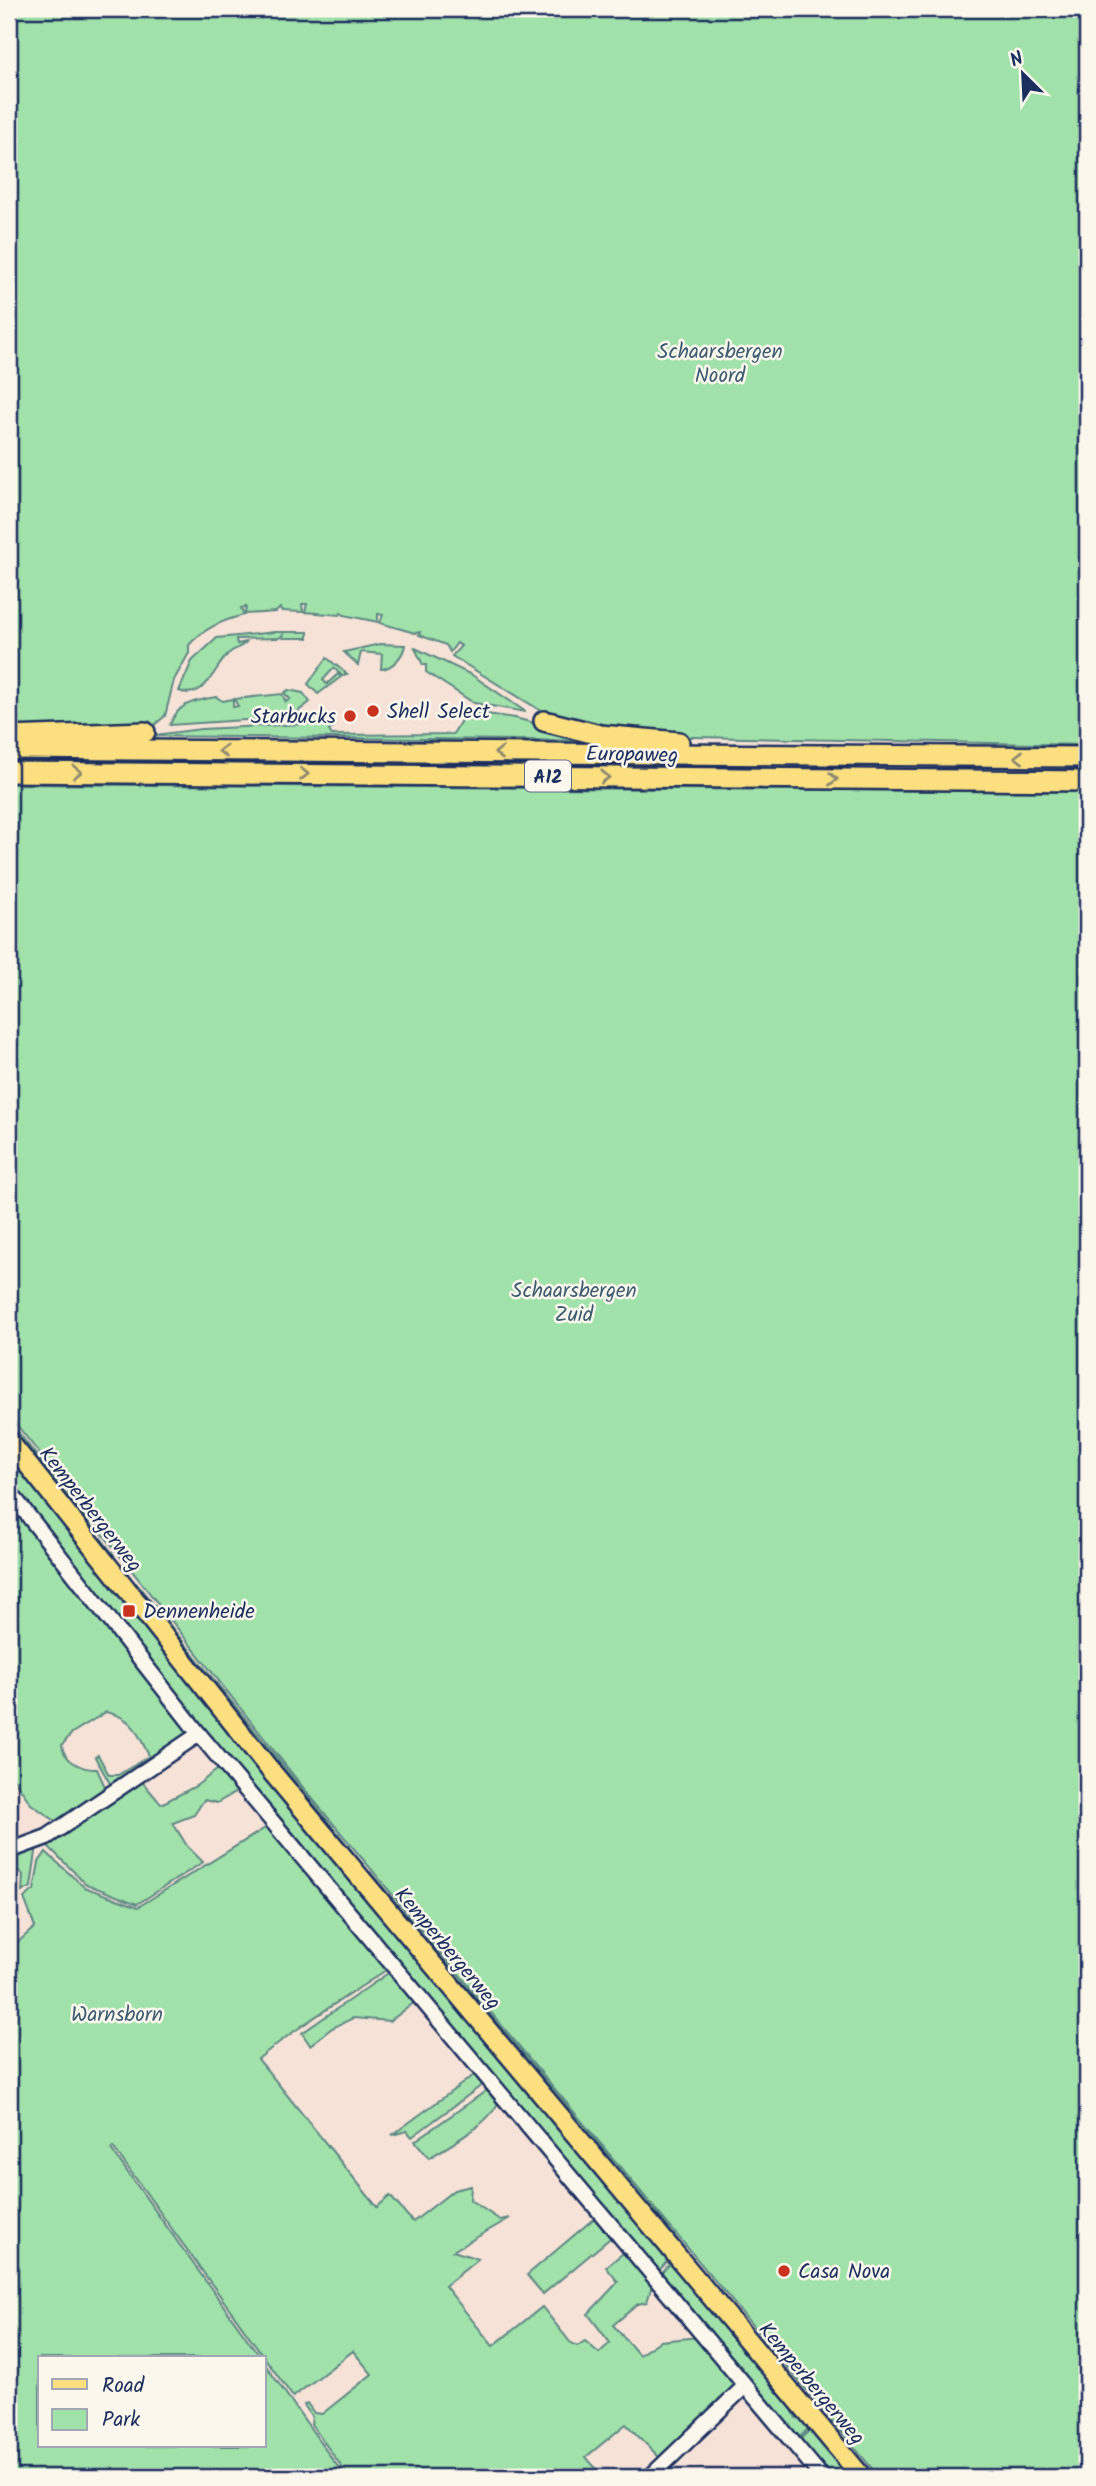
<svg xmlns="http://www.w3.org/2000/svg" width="1096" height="2486" font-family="Kalam,sans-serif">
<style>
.green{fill:#a1e1aa;stroke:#5e8884;stroke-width:2}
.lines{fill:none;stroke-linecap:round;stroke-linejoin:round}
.minor-casing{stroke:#1b2f5e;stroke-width:19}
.major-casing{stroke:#1b2f5e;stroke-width:23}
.highway-casing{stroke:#1b2f5e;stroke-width:24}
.minor{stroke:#fbf7ec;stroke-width:14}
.major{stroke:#fce080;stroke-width:18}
.highway{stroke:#fce080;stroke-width:19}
.oneway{stroke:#8c886f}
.poi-dot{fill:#c8321e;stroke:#fbf7ec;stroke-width:2.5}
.labels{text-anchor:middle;stroke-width:5;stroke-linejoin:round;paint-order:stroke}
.shield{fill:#fbf7ec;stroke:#5e6b89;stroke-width:2}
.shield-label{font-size:19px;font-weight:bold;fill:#1b2f5e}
.park-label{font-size:21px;fill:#3c5c71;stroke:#fbf7ec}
.poi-label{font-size:21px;fill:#1b2f5e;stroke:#fbf7ec;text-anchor:start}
.street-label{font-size:21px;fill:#1b2f5e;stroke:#fbf7ec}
</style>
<rect width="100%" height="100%" fill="#f6e2d7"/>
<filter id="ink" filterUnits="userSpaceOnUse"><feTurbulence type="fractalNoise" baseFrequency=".0143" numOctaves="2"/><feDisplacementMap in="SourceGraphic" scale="14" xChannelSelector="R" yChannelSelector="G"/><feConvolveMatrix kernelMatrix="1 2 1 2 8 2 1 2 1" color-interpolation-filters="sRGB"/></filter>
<g filter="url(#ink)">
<g class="green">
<path d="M9,9H1087V745L643,736L548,715L452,656L461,646L457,643L450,652L446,645L419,635L420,632L415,633L380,623L383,615L378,614V622L344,615L341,612L340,615L305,612L307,604H302L303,612L281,611L280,608L276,612L245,614L246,607L241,608L244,615C223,620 204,628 189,645V653L174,680L165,716L152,727L9,732Z"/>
<path d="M308,632V638H283V635L279,638L236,639L237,644L246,642C241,648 234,648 228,654C214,668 205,701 179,691L192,661L217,638L275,632Z"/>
<path d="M380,644L405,645C403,656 393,668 381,669L382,654L361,652L358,665L344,652Z"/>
<path d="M415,648L472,675L526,712L474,703L426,672V665H423Z"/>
<path d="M327,658L347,674L342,676L334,668L323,680L327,684L338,674L341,677L318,694L308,684Z"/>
<path d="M288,690L303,693L310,702L291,717L170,725C178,702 195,701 216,697L223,701L233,699V707L238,706L234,699L282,694L286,702L290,699L284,693Z"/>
<path d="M472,712L515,718L603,741L147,736L201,729L326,723L334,726L329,731L332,735L453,734L463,717Z"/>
<path d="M9,784L1087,792V2477H879L305,1790L9,1415Z"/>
<path d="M9,1420L114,1555L110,1559L9,1433Z"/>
<path d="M9,1450L107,1574L129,1614L117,1624L9,1486Z"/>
<path d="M9,1497L191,1729V1738L112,1787L95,1757L98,1755L109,1775H118L149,1756C137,1732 134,1718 106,1712L72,1733L62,1745C63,1760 82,1770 97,1769L106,1789L57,1822L31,1804L9,1772Z"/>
<path d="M136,1583L365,1867L360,1871L133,1585Z"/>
<path d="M130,1615L158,1639L671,2257L656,2274L272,1816L118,1625Z"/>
<path d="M222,1766L241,1789L217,1803L204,1800L194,1815L173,1823L187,1846L203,1862L142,1901L137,1904L86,1884L48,1846V1843L140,1779L161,1804L196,1786Z"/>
<path d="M270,1825L389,1968C345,1998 299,2025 258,2059L377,2207L390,2196L413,2222L454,2190L471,2186L470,2200L500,2220L510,2218L453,2251L478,2259L445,2286L493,2346L542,2307L570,2342L577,2346L585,2341L599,2353L610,2343L588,2314L618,2282L606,2267L627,2250L653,2282L647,2302L638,2304L613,2325L639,2355L660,2341L700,2337L736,2384L660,2458L626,2424L586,2457L603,2477H349L311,2424L312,2417L304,2405L307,2403L314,2413L322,2414L372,2374L353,2351L293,2397L113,2147L111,2149L261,2358H40V2446H264V2363L345,2477H9V1950L35,1927L24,1898L34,1890L39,1862L46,1852L84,1887L138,1907Z"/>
<path d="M37,1845L31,1887L22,1892L23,1875L20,1871L9,1877V1854Z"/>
<path d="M370,1872L646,2199L683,2247L679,2251L365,1876Z"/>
<path d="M391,1971L415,2002L390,2021L353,2018L332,2028L310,2045L302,2033Z"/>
<path d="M478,2072L486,2082L412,2137L407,2131L392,2135Z"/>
<path d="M490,2088L499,2098C497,2120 447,2147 429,2158L415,2141Z"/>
<path d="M597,2216L614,2235L543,2294L527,2275Z"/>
<path d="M673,2260L788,2401L796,2418L798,2417L809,2428L796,2441L658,2277Z"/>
<path d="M812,2428L856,2477H827L797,2442Z"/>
</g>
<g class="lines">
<g class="minor-casing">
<g id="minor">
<path d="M9,1491L199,1734L822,2477"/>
<path d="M9,1851L47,1837L199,1734"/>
<path d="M650,2477L745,2386"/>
</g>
</g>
<g class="major-casing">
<path id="major" d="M9,1441L271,1771L862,2477"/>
</g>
<g class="highway-casing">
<g id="highway">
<path d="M544,721L600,735L679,742"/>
<path d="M9,737L145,732"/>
<path d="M9,749L1087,757"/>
<path d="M9,772L1087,781"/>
</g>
</g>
<use href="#minor" class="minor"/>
<use href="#major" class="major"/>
<use href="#highway" class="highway"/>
</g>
<defs><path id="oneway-chevron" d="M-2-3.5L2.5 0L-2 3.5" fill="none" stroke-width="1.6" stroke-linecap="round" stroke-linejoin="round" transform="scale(1.75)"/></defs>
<g class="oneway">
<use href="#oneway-chevron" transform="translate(223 751) rotate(-180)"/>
<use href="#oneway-chevron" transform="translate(499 753) rotate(-180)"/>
<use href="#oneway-chevron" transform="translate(1019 757) rotate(-180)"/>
<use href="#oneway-chevron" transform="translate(77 772)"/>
<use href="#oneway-chevron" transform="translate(304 774)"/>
<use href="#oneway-chevron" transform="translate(605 777) rotate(1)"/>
<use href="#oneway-chevron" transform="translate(833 779) rotate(1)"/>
</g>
</g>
<g class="poi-dot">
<circle cx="373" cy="711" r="7"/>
<circle cx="350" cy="716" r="7"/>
<rect x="122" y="1604" width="14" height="14" rx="3.5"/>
<circle cx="784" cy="2271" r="7"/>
</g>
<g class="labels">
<rect class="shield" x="525" y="760.5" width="46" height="31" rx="5"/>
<g class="shield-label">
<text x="548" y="783">A12</text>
</g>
<g class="park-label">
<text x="720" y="358">Schaarsbergen<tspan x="720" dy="24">Noord</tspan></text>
<text x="574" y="1297">Schaarsbergen<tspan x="574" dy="24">Zuid</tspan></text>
<text x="117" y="2021">Warnsborn</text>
</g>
<g class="poi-label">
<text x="387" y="718">Shell Select</text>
<text x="336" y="723" text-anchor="end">Starbucks</text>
<text x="143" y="1618">Dennenheide</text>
<text x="798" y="2278">Casa Nova</text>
</g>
<g class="street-label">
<text transform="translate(632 754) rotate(1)" y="7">Europaweg</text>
<text transform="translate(91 1509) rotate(52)" y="7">Kemperbergerweg</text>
<text transform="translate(448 1948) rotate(50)" y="7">Kemperbergerweg</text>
<text transform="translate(812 2383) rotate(50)" y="7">Kemperbergerweg</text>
</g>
</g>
<rect width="1096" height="2486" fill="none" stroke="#fbf7ec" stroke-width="35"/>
<rect x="18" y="18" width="1061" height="2451" fill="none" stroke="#1b2f5e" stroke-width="2.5" filter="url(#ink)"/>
<rect x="38" y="2356" width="228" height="91" fill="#fbf7ec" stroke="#a1a7b3" stroke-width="2"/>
<rect x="52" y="2379" width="35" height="10" fill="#fce080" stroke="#a1a7b3" stroke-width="2"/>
<text x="102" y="2392" font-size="21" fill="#1b2f5e">Road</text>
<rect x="52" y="2409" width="35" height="21" fill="#a1e1aa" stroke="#a1a7b3" stroke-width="2"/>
<text x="102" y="2426" font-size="21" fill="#1b2f5e">Park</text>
<g transform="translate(1023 74) rotate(336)" stroke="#fbf7ec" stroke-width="5" paint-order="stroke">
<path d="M0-5L12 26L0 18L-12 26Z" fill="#1b2f5e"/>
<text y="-10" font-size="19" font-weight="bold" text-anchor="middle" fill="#1b2f5e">N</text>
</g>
</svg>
